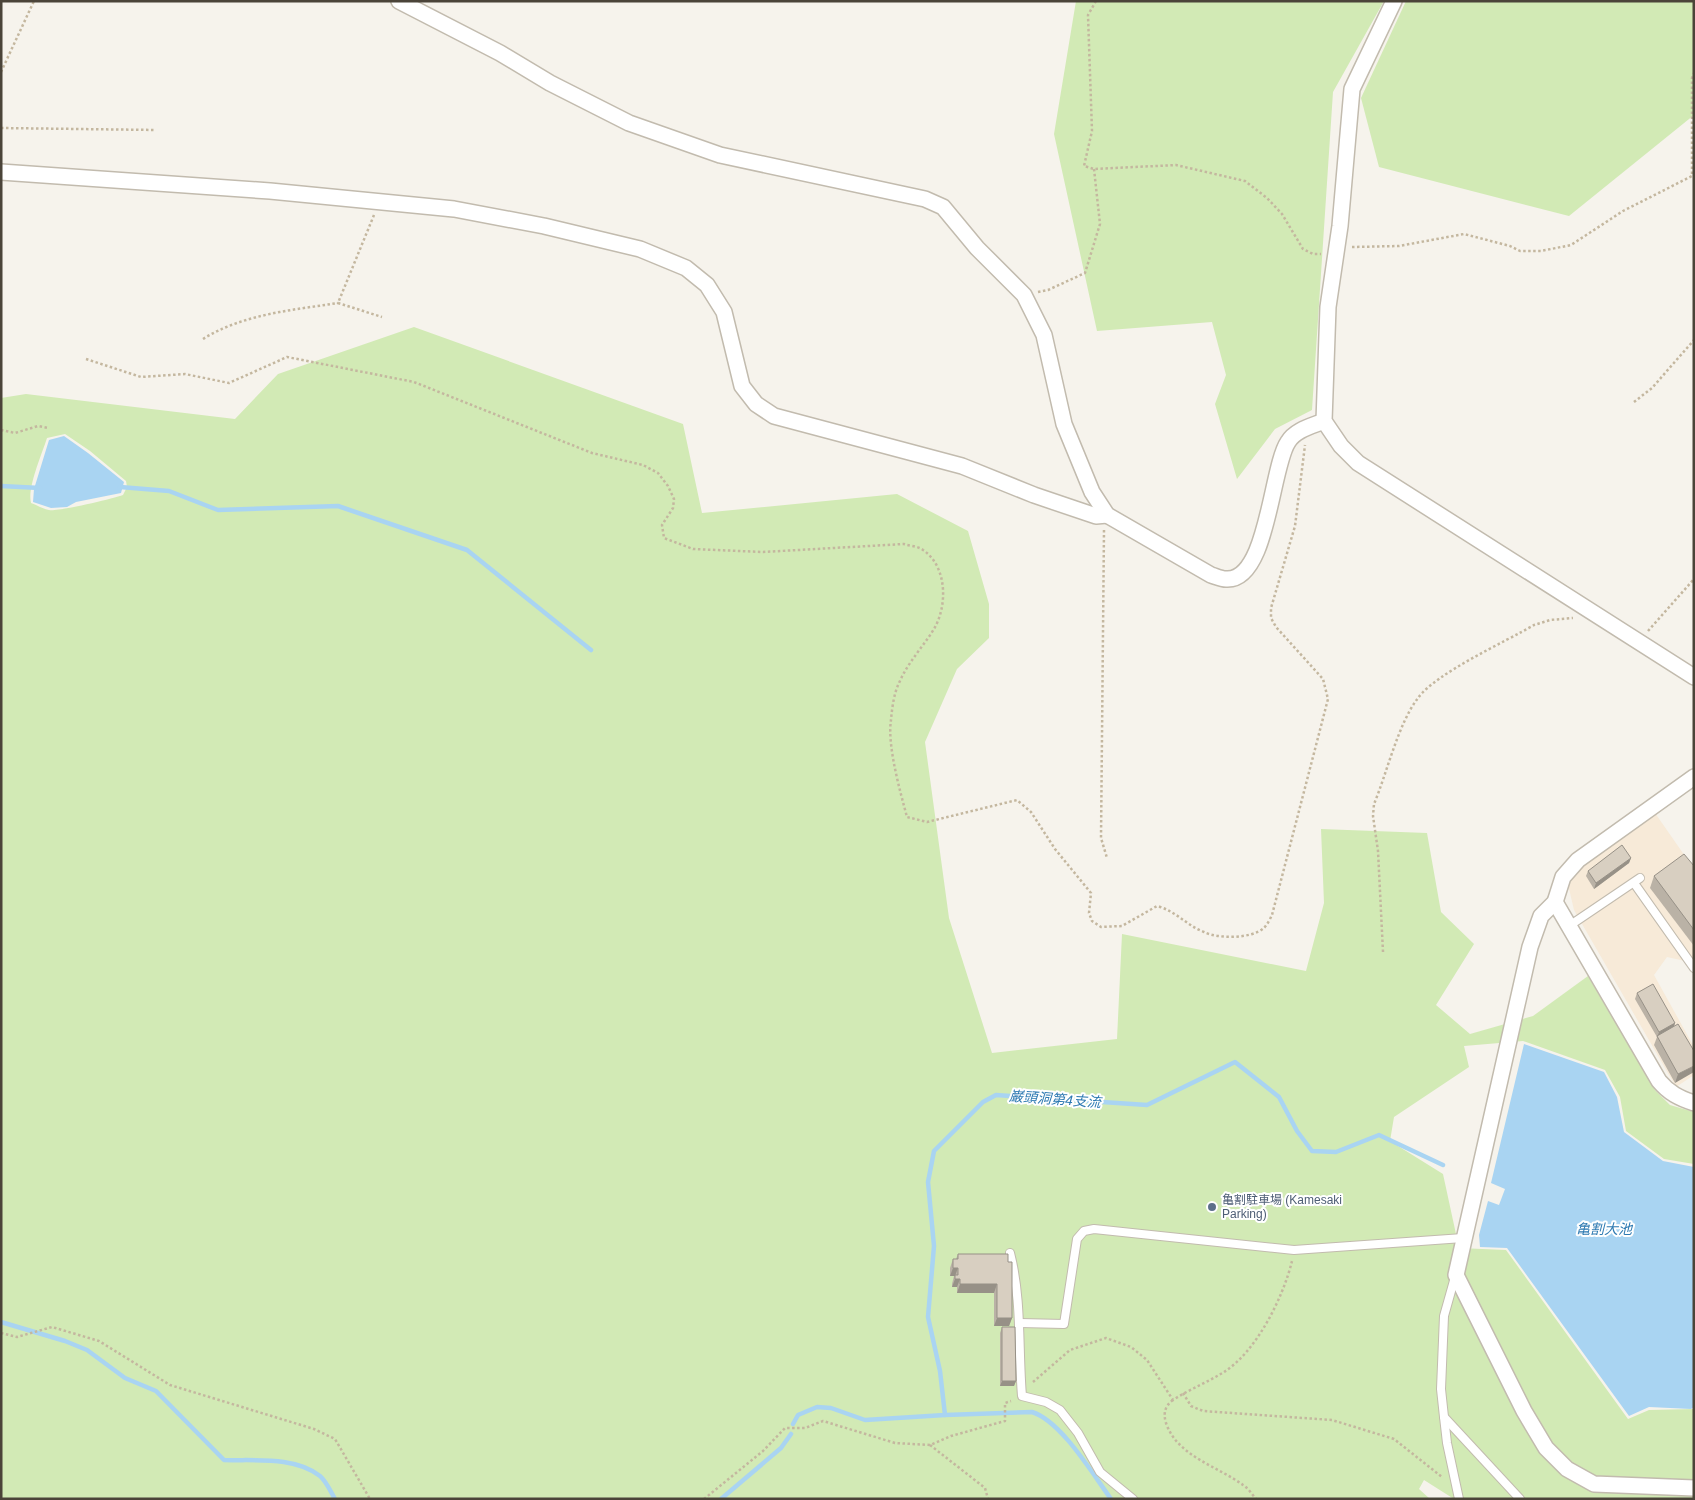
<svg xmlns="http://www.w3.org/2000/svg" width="1695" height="1500" font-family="Helvetica,'Noto Sans JP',sans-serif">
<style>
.commercial{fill:#f7ead8}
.green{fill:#d2eab5;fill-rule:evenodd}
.water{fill:#a9d4f2}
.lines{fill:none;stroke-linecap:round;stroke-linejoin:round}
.stream{stroke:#a9d4f2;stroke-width:4.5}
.lane-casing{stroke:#c2bbae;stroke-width:10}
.street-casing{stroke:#c2bbae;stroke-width:18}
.path{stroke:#c4b79f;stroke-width:2.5;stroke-dasharray:2.5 2.5;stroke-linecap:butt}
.lane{stroke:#fff;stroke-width:8}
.street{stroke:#fff;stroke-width:15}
.wall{fill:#bab2a6}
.shaded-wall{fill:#979187}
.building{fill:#d8cfc1;stroke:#979187}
.service-dot{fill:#5c6f8a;stroke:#fff;stroke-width:2}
.labels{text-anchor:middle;stroke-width:4;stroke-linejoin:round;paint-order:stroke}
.service-label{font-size:12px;fill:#4e5e75;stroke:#fff;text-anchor:start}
.water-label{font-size:14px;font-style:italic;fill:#2e7ab2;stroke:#fff}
</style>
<rect width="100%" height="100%" fill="#f6f3ec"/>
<path class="commercial" d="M1655,813L1694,869V963L1667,957L1654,975L1694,1047V1075L1676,1087L1574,910L1567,880L1583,864Z"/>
<g class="green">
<path d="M1076,1H1384L1333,92L1312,410L1275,429L1237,479L1215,404L1226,375L1212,322L1097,331L1054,134Z"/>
<path d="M1406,1H1694V115L1569,216L1379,167L1361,98Z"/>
<path d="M414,327L683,424L702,513L897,494L968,531L989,604V638L957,669L925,742L949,918L992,1053L1117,1039L1122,934L1306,971L1324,903L1321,829L1427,833L1441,912L1474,944L1436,1005L1470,1034L1533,1016L1588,976L1655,1090L1670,1105L1694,1112V1164L1664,1159L1626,1131L1620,1097L1605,1070L1523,1041L1464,1046L1469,1067L1394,1117L1390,1141L1443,1174L1459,1248L1506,1250L1628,1419L1649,1410L1694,1409V1499H1454L1424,1480L1419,1489L1430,1499H1V398L26,394L235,419L278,374ZM65,434L90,451L126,481L127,487L123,495C112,499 57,512 49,510C43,509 37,505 31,503C27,488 42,454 47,438Z"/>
</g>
<g class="water">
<path d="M64,436L88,453L124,482L121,493L76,502L67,507L51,508L33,502L34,489L49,440Z"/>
<path d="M1524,1044L1604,1072L1617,1097L1624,1132L1663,1161L1694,1167V1407L1691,1409L1649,1407L1629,1416L1507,1248L1480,1247L1479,1235L1488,1201L1499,1205L1505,1189L1491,1183Z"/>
</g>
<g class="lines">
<g class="stream">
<path d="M1,486L40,488"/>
<path d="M120,487L169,491L218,510L338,506L467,550L591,650"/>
<path d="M1,1322L65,1341L87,1350L125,1378L156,1391L224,1460C254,1461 295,1456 320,1476C326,1481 331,1492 335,1499"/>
<path d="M945,1415L1032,1412C1061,1421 1092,1473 1111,1499"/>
<path d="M793,1424L798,1415L817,1407L831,1408L865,1420L945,1415L940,1371L928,1317L934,1246L928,1182L934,1151L983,1102L996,1095L1147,1105L1235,1062L1279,1097L1297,1131L1312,1151L1336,1152L1379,1135L1443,1165"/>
<path d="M721,1499L781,1448L791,1434"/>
</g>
<g class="lane-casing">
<g id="lane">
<path d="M1634,883L1694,968"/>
<path d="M1569,926L1640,878"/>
<path d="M1010,1253C1022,1300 1018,1348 1022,1396L1046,1402L1060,1410L1078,1433L1100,1472L1133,1499"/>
<path d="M1455,1277L1444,1316L1441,1389L1444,1417L1520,1499"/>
<path d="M1020,1323L1064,1324L1077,1239L1084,1231L1094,1229L1294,1250L1463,1238"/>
<path d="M1444,1417L1447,1443L1459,1499"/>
</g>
</g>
<g class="street-casing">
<g id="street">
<path d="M399,1L500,53L550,83L629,123L720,155L925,199L943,207L977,248L1024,295L1044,335L1064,424L1092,492L1107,515L1211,575C1215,576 1221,579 1226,579C1268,582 1271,467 1288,442C1295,430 1312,426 1324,421"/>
<path d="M1394,1L1352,89L1340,226L1328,307L1324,421L1341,446L1358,463L1694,677"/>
<path d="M1,172L270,191L454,209L544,226L640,249L686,268L707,285L724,312L742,386L756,404L774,416L962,466L1034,495L1096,516L1107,515"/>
<path d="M1694,777L1578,860L1563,877L1555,902L1541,916L1530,947L1456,1275L1524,1411L1546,1448L1567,1469L1594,1484L1694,1488"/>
<path d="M1555,902L1659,1081C1669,1093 1679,1098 1694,1103"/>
</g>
</g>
<g class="path">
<path d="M1096,1L1088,15L1092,131L1084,166L1094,169L1176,165L1245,181L1267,198L1282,214L1303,249L1313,254H1321"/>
<path d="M1,72L34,1"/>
<path d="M1,128L156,130"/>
<path d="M374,215L338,303L382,317"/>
<path d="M1352,247L1399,246L1464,234L1510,246L1520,251H1541L1571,245L1623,211L1692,176V78L1694,73"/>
<path d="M1038,292L1048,290L1085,273L1100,224L1094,169"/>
<path d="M203,339C243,314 293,310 338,303"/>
<path d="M86,359L141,377L185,374L229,383L287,357L414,382L592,453L643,465L658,473L668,486L674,499L673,508L662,525L664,538L693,549L763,552L904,544C910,546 918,546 923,550C947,566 948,605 934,629C923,647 908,662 899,683C894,693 892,708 891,720C887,745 900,791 907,817L927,822L1017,800L1031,812L1055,849L1091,893L1089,913L1092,921L1101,927L1122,926L1157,906C1176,911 1186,925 1204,932C1218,939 1251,939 1264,928C1267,925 1270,919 1272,915L1328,699L1323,679L1276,627L1271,618V608L1295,526L1305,445"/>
<path d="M1634,402L1652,388L1694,340"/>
<path d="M1,430L15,433L38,426L48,428"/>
<path d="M1104,530L1101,838L1107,858"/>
<path d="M1648,631L1694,579"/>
<path d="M1383,952L1378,851L1373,816L1374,804C1387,773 1398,724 1418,698C1436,673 1505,642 1534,625L1550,620L1573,618"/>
<path d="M1,1333L17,1337L52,1327L99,1341L170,1385L314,1429L335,1439L370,1499"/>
<path d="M1033,1382L1070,1350L1106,1338L1131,1347L1147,1360L1173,1400C1190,1389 1208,1382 1224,1372C1256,1352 1283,1298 1292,1261"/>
<path d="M1183,1393L1191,1406L1203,1411L1332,1420L1394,1439L1442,1477"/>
<path d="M1173,1400C1165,1406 1163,1413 1166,1423C1177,1456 1217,1466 1243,1485C1248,1488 1252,1494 1256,1499"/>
<path d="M930,1445L985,1488L988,1499"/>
<path d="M704,1499L763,1451L785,1428H805L823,1421L895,1443L930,1445L951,1436L1005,1421V1403L1011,1401"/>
</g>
<use href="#lane" class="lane"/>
<use href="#street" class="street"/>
</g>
<g class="wall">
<path d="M1631,858L1629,863L1594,889L1586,876L1588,871Z"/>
<path d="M1694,866V946L1650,888L1654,876Z"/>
<path d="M1637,993L1675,1023L1674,1027L1694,1051L1675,1083L1654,1045L1657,1037L1635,999Z"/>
<path d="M958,1254L1008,1262L1012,1318L1009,1326H994V1293H957V1287H952V1284L954,1276H950V1268L953,1259H956Z"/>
<path d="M1002,1327L1016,1381L1014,1386H1000V1333Z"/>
</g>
<g class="shaded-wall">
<path d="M1631,858L1629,863L1594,889L1596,883Z"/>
<path d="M1675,1023L1673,1029L1657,1038L1659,1032Z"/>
<path d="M1694,1066V1072L1675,1083L1678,1074Z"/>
<path d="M953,1268H958L955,1276H950Z"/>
<path d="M955,1279H960L957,1287H952Z"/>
<path d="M960,1284H997L994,1293H957Z"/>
<path d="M997,1318H1012L1009,1326H994Z"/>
<path d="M1002,1381H1016L1014,1386H1000Z"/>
</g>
<g class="building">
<path d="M1622,845L1631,858L1596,883L1588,871Z"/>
<path d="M1684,854L1694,866V930L1654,876Z"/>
<path d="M1653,984L1675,1023L1659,1032L1637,993Z"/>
<path d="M1678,1024L1694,1051V1066L1678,1074L1657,1036Z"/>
<path d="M958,1254H1008V1262H1012V1318H997V1284H960V1279H955V1275H958V1268H953V1259H958Z"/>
<path d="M1002,1327H1015L1016,1381H1002Z"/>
</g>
<circle class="service-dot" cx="1212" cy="1207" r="5"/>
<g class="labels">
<g class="service-label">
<text x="1222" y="1204">亀割駐車場 (Kamesaki<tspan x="1222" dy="14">Parking)</tspan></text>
</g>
<g class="water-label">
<text transform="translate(1055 1099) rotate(4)" y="5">巌頭洞第4支流</text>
<text x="1604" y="1234">亀割大池</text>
</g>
</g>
<rect width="1695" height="1500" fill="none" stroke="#4b4439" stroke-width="5"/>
</svg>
